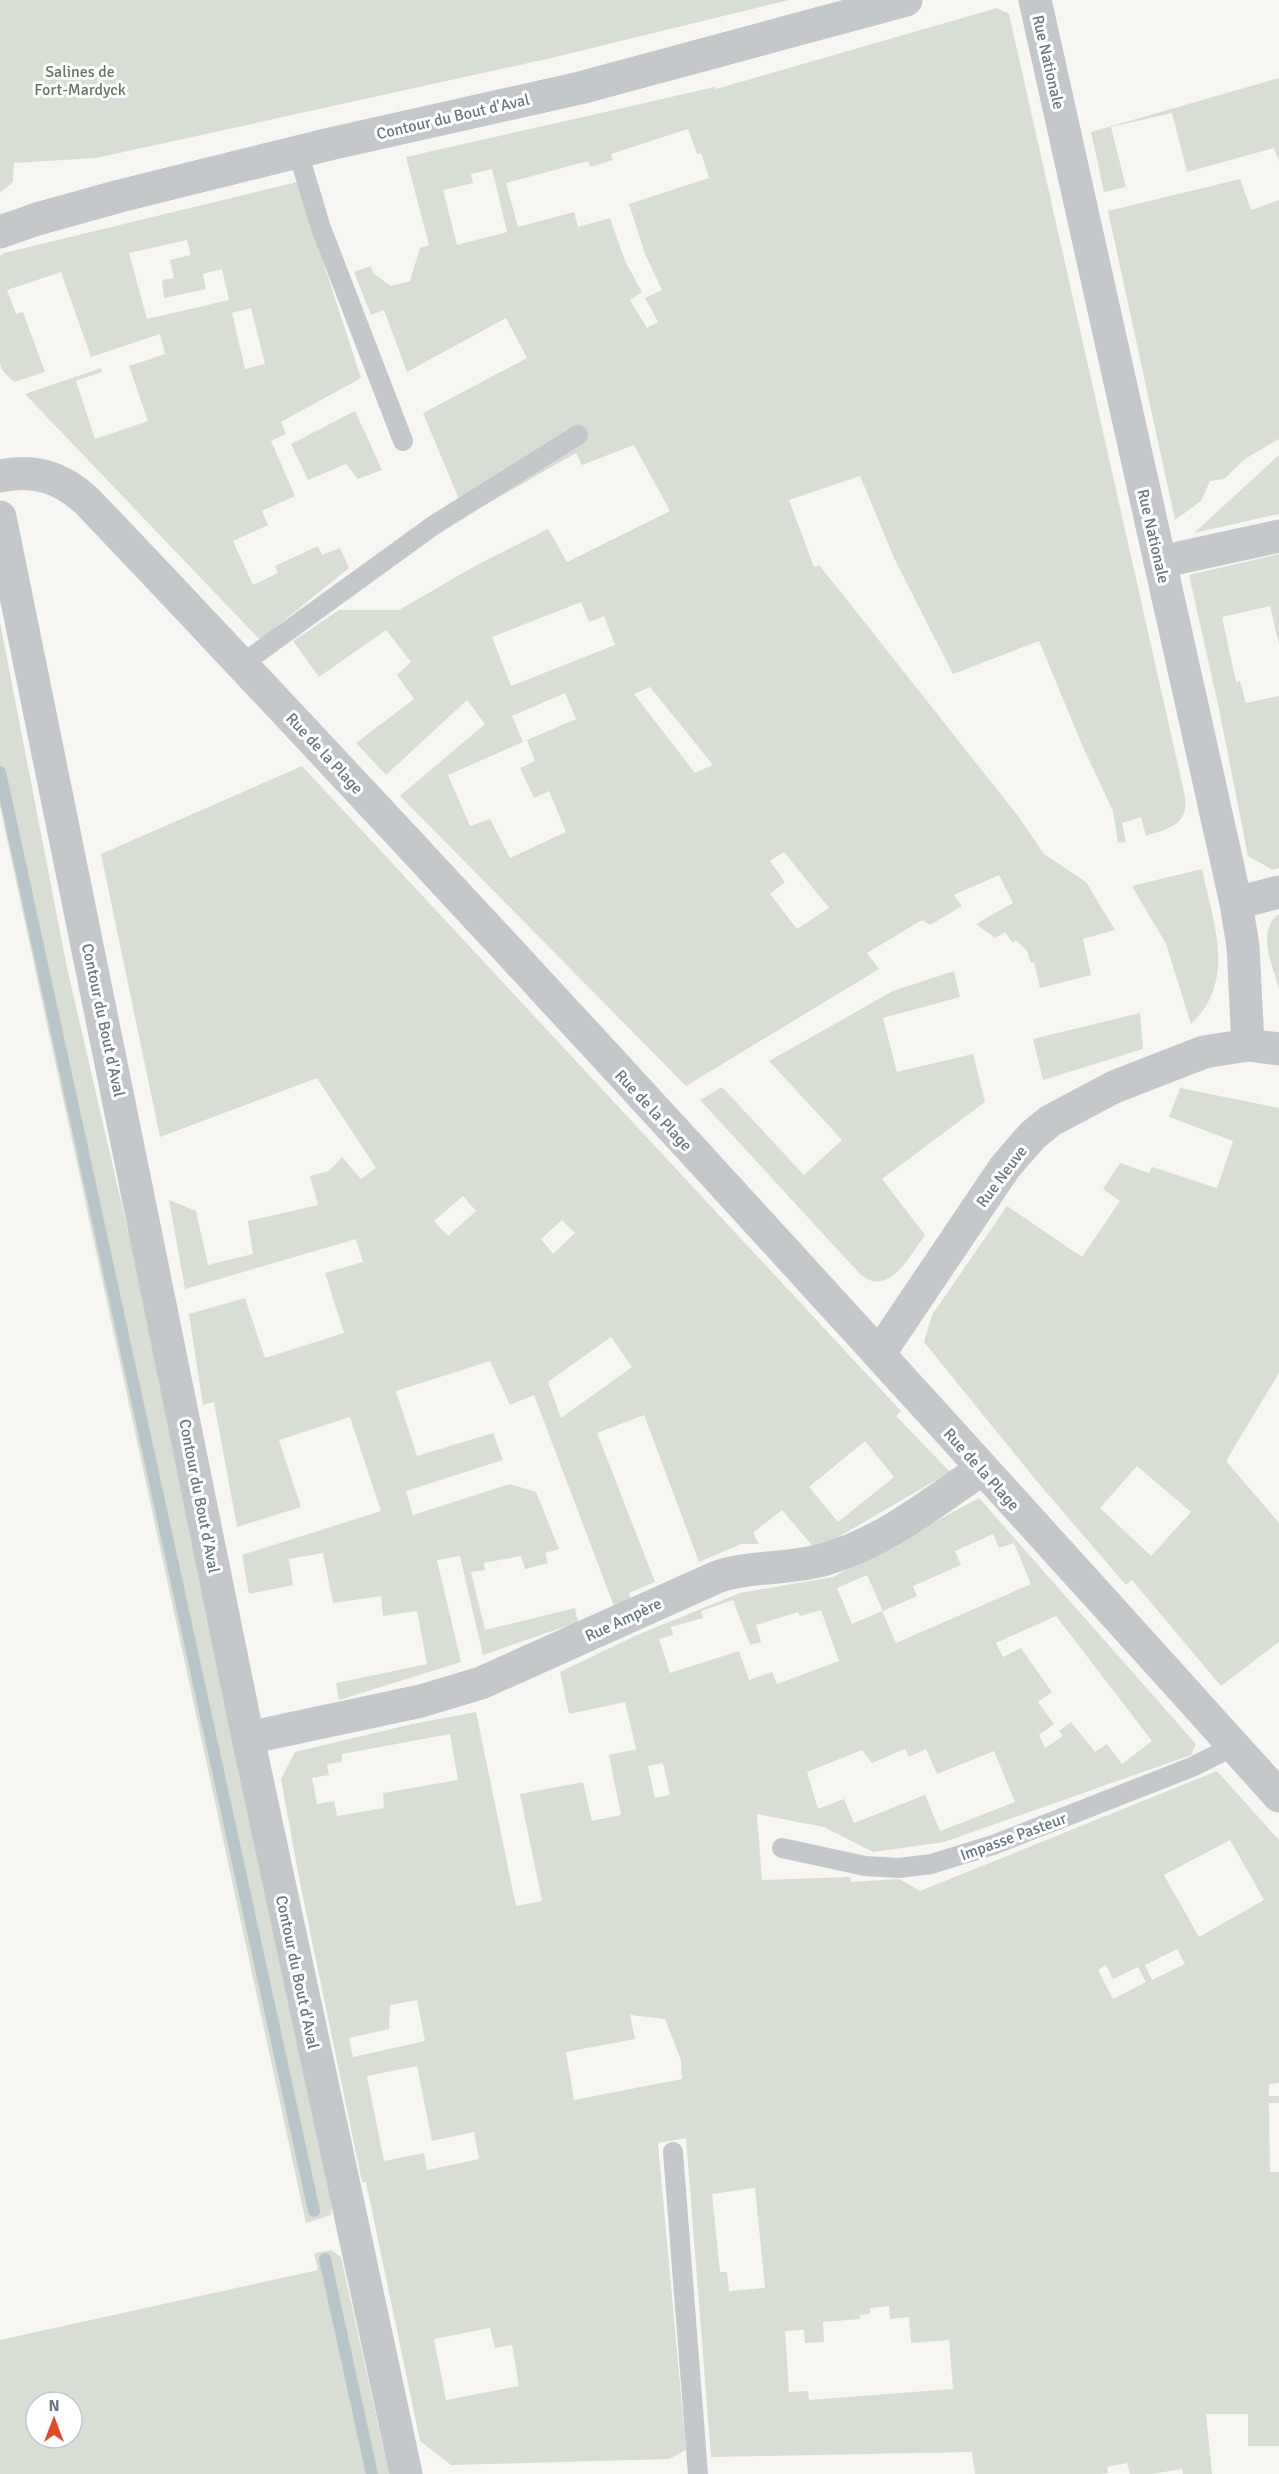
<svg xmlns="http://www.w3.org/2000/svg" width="1279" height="2474" font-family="Signika,sans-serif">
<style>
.green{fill:#d8ded4;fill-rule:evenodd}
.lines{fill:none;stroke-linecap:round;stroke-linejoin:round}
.stream{stroke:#b9c6c9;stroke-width:12}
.service{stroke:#c4c8cb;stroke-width:20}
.minor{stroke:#c4c8cb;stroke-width:33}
.labels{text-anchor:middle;stroke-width:6;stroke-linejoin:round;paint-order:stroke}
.street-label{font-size:16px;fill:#657885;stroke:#fff}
.park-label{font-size:16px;fill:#667760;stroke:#fff}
</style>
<rect width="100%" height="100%" fill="#f7f6f3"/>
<g class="green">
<path d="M0,0H789L547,59L96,158L14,163L13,182L0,193Z"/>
<path d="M997,8L1009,14L1184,792C1191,824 1172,827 1146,836L1141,817L1122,823L1126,842L1118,843L1113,811L1083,747L1039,641L953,674L895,560L860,476L789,500L814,567L819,565L843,595L1018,816L1044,854L1086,882L1115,930L1083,939L1091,975L1040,988L1034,962L1031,963L1027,951L1016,940L1013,943L1005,932L995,938L976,924L1013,903L999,875L954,895L962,906L930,925L922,920L867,953L879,969L686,1086L400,796L485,724L467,700L386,775L356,743L414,699L397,675L411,662L386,630L319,677L293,641L339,610H399L475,566L548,529L567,562L670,511L634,445L582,465L576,453L466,516L423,413L527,358L506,318L407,372L384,310L371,315L354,272L371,266L373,273L391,286L410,281L420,248L429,245L406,157L715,87L716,89ZM688,129L697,154L701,153L709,178L629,204L645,254L662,290L645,298L658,322L647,328L630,300L642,292L625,261L610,218L578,227L574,212L518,227L506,183L588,161L590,167L613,160L611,154ZM492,169L507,232L457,245L443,190L473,183L471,174ZM581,602L589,622L604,616L615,645L511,686L492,637ZM650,687L713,765L695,773L634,694ZM565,693L576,719L527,740L535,761L520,768L534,798L549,791L566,832L510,858L490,819L470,826L448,775L523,742L512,716ZM784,852L829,908L797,929L770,894L785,882L770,861Z"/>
<path d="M1279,78V162L1274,148L1187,172L1172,113L1111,127L1126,187L1104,192L1091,132Z"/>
<path d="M1240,179L1251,210L1279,200V439L1245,459L1224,479L1210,481L1201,501L1175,520L1108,211Z"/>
<path d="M297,182L361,378L281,422L286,434L271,441L295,496L262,511L268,525L233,541L253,585L278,573L275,566L318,546L322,555L340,548L349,568L260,640L25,394L101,368L102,372L76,381L95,439L148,421L129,366L165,354L160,334L91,357L61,272L7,290L16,314L23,312L45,372L14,382L2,370L0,363V256L4,253ZM187,240L191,255L170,260L174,278L162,280L164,298L206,289L203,274L222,269L229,300L147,319L129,253ZM251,308L265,364L245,369L232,313Z"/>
<path d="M355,411L382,470L358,479L346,464L308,480L291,444Z"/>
<path d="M1279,455V514L1194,533Z"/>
<path d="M1279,554V645L1270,606L1222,617L1236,682L1240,681L1246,703L1279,696V868L1273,870L1248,856L1219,709L1189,575Z"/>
<path d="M0,622L67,968L158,1361L332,2208L331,2215L306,2223L0,807Z"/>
<path d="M302,766L901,1411L896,1416L950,1472L816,1550L782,1510L753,1533L759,1544H741L699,1562L644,1415L597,1433L655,1582L629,1593L632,1603L615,1609L534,1395L510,1405L490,1361L396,1391L417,1456L493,1433L503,1460L406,1491L413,1515L510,1484L536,1492L559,1549L545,1553L548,1563L525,1569L521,1556L484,1563L485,1570L471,1572L485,1630L575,1608L578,1622L483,1655L460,1556L437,1560L461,1662L339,1700L336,1683L427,1664L417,1611L383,1616L381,1596L333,1603L323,1553L289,1559L293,1585L249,1594L242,1555L381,1511L350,1417L279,1440L301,1507L237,1527L214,1402L203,1405L189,1314L245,1298L265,1358L344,1333L325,1273L363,1262L356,1239L185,1289L169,1200L196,1211L208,1265L253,1254L248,1221L318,1205L310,1176L329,1171L342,1157L361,1179L376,1168L317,1078L160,1137L101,854ZM463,1196L476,1211L448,1236L434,1221ZM562,1220L575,1233L553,1254L541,1239ZM611,1337L632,1367L561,1418L548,1382ZM865,1441L894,1477L838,1522L809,1487Z"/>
<path d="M1202,869C1213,922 1237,981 1191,1024L1166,944L1132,886Z"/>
<path d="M1279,914V989C1273,965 1255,931 1279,914Z"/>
<path d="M954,971L960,997L883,1018L897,1072L973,1054L985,1102L882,1179L925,1235C911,1254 889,1299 860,1274L700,1100L722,1087L804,1175L842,1140L769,1061L893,991Z"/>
<path d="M1140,1013L1143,1049L1043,1080L1033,1039Z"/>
<path d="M1180,1088L1279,1108V1373L1226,1461L1279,1523V1642L1221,1686L1132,1580L1126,1585L1040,1485L924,1342L932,1315L1007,1206L1082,1257L1120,1201L1103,1189L1120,1163L1149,1173L1152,1167L1217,1188L1233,1141L1169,1117ZM1137,1466L1191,1512L1151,1556L1100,1508Z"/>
<path d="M979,1498L1196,1744L1191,1755L944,1842L873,1852L824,1827L757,1814L762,1880L850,1877L851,1882L899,1879L920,1891L1217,1771L1279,1840V2083L1269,2084V2096H1279V2103H1269L1270,2172H1279V2446H1248V2414H1206L1212,2474H1183L1182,2469L1152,2474H1130L1127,2463L1107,2467L1108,2473L1101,2474H975L972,2452L711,2457L686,2138L658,2143L686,2450L669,2459L451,2465L420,2441L366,2182H362L300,1883L281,1779L295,1752L412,1724L476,1712L516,1906L542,1901L520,1794L583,1782L592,1821L621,1815L609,1755L636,1749L625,1702L569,1714L560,1672L637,1635L740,1593L833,1577ZM993,1534L999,1548L1014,1543L1031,1584L896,1643L882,1611L852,1624L837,1588L867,1575L883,1611L917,1596L913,1586L961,1565L955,1551ZM733,1600L750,1645L761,1642L756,1625L798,1612L800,1616L821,1610L839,1661L777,1684L772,1672L749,1680L739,1651L670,1673L659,1639L673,1635L671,1627L703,1618L701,1611ZM1056,1616L1152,1741L1122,1764L1107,1744L1095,1752L1071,1722L1059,1731L1063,1736L1045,1748L1039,1735L1054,1724L1038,1702L1052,1692L1021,1648L1003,1657L996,1643ZM450,1734L458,1780L383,1793L384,1808L337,1816L334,1801L317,1804L312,1778L329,1775L327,1764L342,1762V1754ZM905,1749L909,1757L926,1749L937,1774L994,1751L1015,1802L940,1831L925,1795L854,1823L844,1799L818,1809L807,1772L862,1750L872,1763ZM663,1763L670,1795L655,1798L648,1766ZM1230,1840L1264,1900L1199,1937L1164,1875ZM1177,1949L1185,1964L1152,1980L1145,1965ZM1106,1965L1113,1979L1138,1967L1146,1982L1113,1999L1098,1970ZM417,2000L425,2041L353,2057L349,2038L389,2029L390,2005ZM630,2015L665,2019L681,2060L682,2079L574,2100L566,2052L635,2039ZM417,2066L432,2141L474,2132L479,2159L427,2170L424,2153L384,2161L367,2076ZM755,2188L765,2288L729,2291L727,2272H720L712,2194ZM889,2306L890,2319L909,2317L911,2343L949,2340L953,2389L809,2400L808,2391L789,2392L785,2331L804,2330L805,2343L824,2342L823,2322L860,2319V2315L870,2314V2308ZM490,2328L495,2348L512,2345L519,2386L446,2400L434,2339Z"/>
<path d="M331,2250L341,2257L389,2474H0V2340L318,2270L314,2253ZM36,2402H72V2438H36Z"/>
</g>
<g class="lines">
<g class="stream">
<path d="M0,772L314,2211"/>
<path d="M325,2259L372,2474"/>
</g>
<g class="service">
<path d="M298,152L321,228L403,441"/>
<path d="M242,664L434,525L578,435"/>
<path d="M782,1848L865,1866L899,1868L931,1864L993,1845L1192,1767L1220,1753L1231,1743"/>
<path d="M673,2152L698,2474"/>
</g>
<g class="minor">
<path d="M1035,0L1236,903L1243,946L1248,1045"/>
<path d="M0,232L37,219L120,196L330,144L580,88L906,0"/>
<path d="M0,476C35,469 61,477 87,501C491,926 886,1360 1279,1796"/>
<path d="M0,517L248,1738L406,2474"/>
<path d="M1160,562L1279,536"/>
<path d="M1236,903L1279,892"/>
<path d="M879,1354L1005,1167L1033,1135L1050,1121L1114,1087L1204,1052L1248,1045L1279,1049"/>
<path d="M248,1738L421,1701L481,1683L717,1577C752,1565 790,1570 826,1559C884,1542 932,1503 982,1469"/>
</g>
</g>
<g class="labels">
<g class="street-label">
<text transform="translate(1049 62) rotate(77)" y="6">Rue Nationale</text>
<text transform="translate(453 116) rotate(-13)" y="6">Contour du Bout d'Aval</text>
<text transform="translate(1154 536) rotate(77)" y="6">Rue Nationale</text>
<text transform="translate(325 753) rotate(47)" y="6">Rue de la Plage</text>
<text transform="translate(104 1020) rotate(78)" y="6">Contour du Bout d'Aval</text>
<text transform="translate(654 1110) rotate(47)" y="6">Rue de la Plage</text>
<text transform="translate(1001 1176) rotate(-53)" y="6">Rue Neuve</text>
<text transform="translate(982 1469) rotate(48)" y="6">Rue de la Plage</text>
<text transform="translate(200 1496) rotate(79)" y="6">Contour du Bout d'Aval</text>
<text transform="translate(623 1619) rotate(-25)" y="6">Rue Ampère</text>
<text transform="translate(1013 1836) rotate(-20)" y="6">Impasse Pasteur</text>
<text transform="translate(298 1972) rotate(78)" y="6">Contour du Bout d'Aval</text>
</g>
<g class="park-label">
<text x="80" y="77">Salines de<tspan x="80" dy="18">Fort-Mardyck</tspan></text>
</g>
</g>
<g transform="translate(54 2420)"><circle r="28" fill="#ffffff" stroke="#c1c9ce" stroke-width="1.5"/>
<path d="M0-4.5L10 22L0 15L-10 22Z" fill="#e44926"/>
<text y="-9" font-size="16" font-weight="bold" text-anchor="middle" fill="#657885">N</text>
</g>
</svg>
